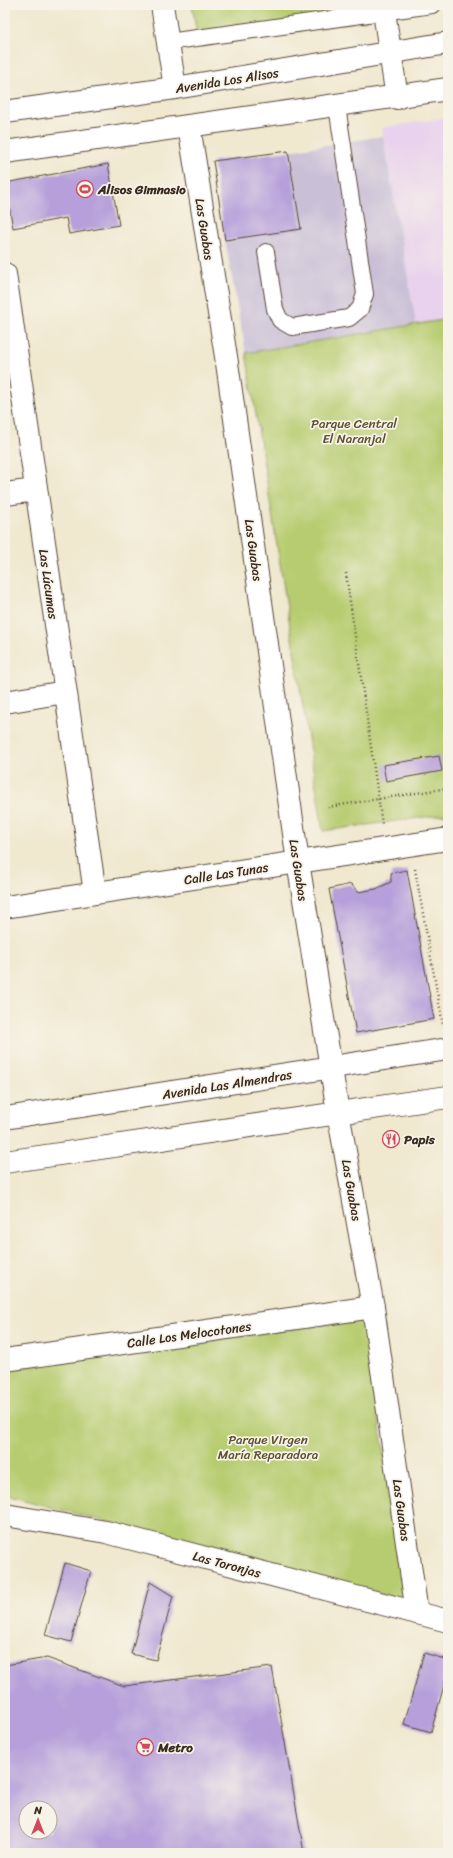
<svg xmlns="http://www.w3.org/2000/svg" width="453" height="1858" font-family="Sriracha,sans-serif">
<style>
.built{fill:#e9d2ed}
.industrial{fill:#c9bfd7}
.green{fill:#b7cc70;stroke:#797b47}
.building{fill:#b69fda;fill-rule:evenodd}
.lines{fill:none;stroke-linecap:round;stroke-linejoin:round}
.lane-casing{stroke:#564639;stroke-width:18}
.street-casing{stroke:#564639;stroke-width:24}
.secondary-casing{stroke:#564639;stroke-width:24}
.path{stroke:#564639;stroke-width:2.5;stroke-dasharray:1 3;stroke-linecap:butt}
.lane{stroke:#fff;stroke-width:16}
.street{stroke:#fff;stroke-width:22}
.secondary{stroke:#fff;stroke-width:22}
.labels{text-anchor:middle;stroke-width:3.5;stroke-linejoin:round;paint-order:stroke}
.street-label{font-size:13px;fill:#3b2a1e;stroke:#f7f3e8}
.poi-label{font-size:13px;font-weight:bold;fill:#3b2a1e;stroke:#f7f3e8;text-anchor:start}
.park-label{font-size:13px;fill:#5a5232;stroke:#f7f3e8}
</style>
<rect width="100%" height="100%" fill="#f7f3e8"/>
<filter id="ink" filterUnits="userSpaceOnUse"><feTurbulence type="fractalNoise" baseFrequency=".025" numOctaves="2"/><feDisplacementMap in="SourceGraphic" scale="8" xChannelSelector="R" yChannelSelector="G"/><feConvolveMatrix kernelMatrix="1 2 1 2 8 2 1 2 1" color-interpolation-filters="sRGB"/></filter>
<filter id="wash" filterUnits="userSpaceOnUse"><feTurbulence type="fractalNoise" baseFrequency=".012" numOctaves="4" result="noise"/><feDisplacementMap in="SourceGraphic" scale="16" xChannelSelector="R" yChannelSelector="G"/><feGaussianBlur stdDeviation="0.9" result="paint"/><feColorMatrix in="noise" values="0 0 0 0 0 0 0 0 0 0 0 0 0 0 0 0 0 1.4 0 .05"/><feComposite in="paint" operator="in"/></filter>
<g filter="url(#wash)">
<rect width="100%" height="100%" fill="#f0e8cf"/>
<path class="built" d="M448,117V319L416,324L382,128Z"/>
<path class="industrial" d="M383,136L416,324L246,353L225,240L300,229L288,151Z"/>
<g class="green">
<path d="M192,5H365L368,20L199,47Z"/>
<path d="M448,319V814L323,831L246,353Z"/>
<path d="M363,1319L407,1601L5,1495V1369Z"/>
</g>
<g id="blocks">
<g class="building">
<path d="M288,151L301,229L225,240L213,161Z"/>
<path d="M108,164L119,225L69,234L66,218L13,228L5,183Z"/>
<path d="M439,756L442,771L386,781L383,765Z"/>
<path d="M407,870L434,1019L356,1033L329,889L351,884L358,892L376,889L391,882V873Z"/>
<path d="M65,1563L91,1571L71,1642L45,1635Z"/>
<path d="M150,1582L173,1596L156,1660L131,1654Z"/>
<path d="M424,1653L448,1660V1671L431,1732L404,1724Z"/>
<path d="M47,1658L124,1686L272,1667L304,1853H5V1665ZM26,1808H50V1832H26Z"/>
</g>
</g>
</g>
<g filter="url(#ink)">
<use href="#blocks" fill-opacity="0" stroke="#564639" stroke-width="1"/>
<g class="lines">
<g class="lane-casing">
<g id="lane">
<path d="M168,42L432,5"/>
<path d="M266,252L275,309L280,320L292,327L349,318L360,309L365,294L337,106"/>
</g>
</g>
<g class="street-casing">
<g id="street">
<path d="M162,5L175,88"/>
<path d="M383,5L397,98"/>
<path d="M189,126L227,363L298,862L338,1112L373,1307L417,1613"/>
<path d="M5,274L95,893"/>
<path d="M5,494L36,490"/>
<path d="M5,702L65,692"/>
<path d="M5,907L448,839"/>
<path d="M5,1360L373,1307"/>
<path d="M5,1515L106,1532L448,1621"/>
</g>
</g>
<g class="secondary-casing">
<g id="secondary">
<path d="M5,112L175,88L448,43"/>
<path d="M5,152L448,89"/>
<path d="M5,1118L448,1049"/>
<path d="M5,1162L448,1097"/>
</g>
</g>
<g class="path">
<path d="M346,573L382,824"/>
<path d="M328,807L448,788"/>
<path d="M415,869L443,1025"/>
</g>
<use href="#lane" class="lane"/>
<use href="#street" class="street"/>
<use href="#secondary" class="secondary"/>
</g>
</g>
<defs>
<g id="stadium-ring" transform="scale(0.9)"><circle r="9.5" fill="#f7f3e8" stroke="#d1495b" stroke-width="1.5"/><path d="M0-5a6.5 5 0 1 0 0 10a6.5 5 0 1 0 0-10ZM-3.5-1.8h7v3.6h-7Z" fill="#d1495b"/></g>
<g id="restaurant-ring" transform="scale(0.9)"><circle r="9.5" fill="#f7f3e8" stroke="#d1495b" stroke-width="1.5"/><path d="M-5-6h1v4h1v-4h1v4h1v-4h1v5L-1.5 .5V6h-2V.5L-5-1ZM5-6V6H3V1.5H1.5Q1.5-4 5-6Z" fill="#d1495b"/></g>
<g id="supermarket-ring" transform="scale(0.9)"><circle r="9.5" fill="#f7f3e8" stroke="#d1495b" stroke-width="1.5"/><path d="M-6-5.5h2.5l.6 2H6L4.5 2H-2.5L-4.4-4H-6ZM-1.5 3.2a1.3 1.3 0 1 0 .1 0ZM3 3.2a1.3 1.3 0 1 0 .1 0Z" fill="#d1495b"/></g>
</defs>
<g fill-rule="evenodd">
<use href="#stadium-ring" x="85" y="189"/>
<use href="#restaurant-ring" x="391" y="1139"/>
<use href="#supermarket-ring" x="145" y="1747"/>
</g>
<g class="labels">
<g class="street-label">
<text transform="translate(227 80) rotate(-9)" y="5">Avenida Los Alisos</text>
<text transform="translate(205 229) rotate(81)" y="5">Las Guabas</text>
<text transform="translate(254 550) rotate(82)" y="5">Las Guabas</text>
<text transform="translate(49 584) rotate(82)" y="5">Las Lúcumas</text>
<text transform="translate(299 870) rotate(81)" y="5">Las Guabas</text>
<text transform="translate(226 873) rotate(-9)" y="5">Calle Las Tunas</text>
<text transform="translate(227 1084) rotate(-9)" y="5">Avenida Las Almendras</text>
<text transform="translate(352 1190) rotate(80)" y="5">Las Guabas</text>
<text transform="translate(189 1334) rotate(-8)" y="5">Calle Los Melocotones</text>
<text transform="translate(402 1510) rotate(82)" y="5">Las Guabas</text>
<text transform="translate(227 1564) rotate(15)" y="5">Las Toronjas</text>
</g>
<g class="poi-label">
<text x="98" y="194">Alisos Gimnasio</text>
<text x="404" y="1144">Papis</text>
<text x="158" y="1752">Metro</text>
</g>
<g class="park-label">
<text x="354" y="428">Parque Central<tspan x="354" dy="15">El Naranjal</tspan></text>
<text x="268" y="1444">Parque Virgen<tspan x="268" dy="15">María Reparadora</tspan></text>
</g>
</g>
<rect width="453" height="1858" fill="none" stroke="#f7f3e8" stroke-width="20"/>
<g transform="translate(38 1820)"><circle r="19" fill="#f7f3e8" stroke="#aca397"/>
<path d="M0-3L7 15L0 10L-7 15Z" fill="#d1495b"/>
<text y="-6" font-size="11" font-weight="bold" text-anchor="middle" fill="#3b2a1e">N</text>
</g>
</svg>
